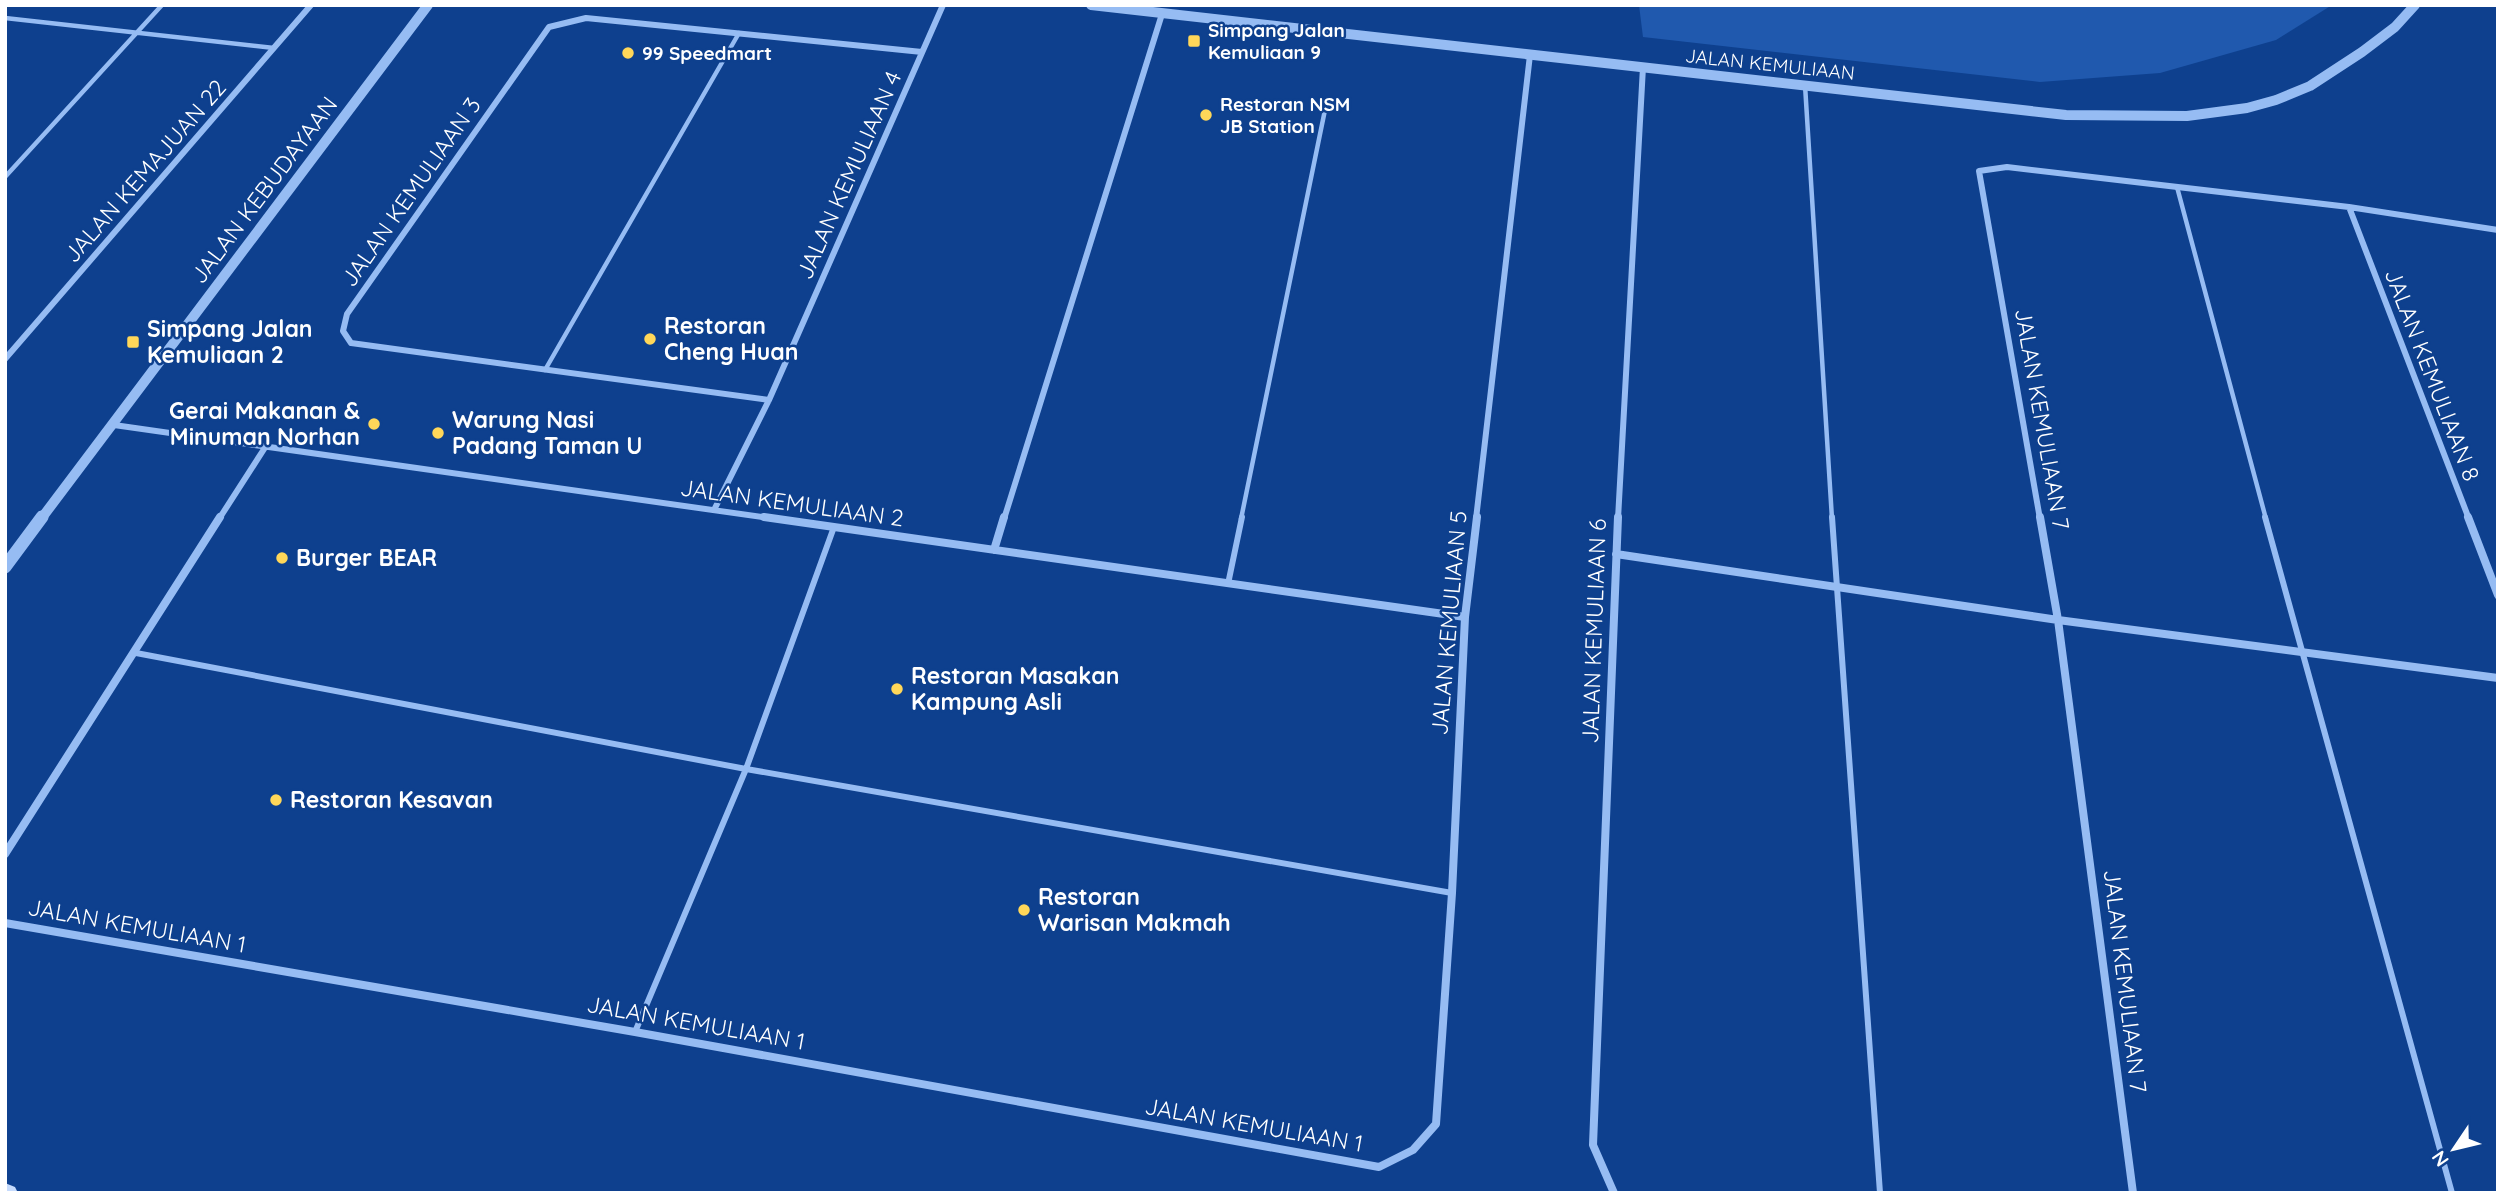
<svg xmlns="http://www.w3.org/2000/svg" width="2503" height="1198" font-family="Quicksand,sans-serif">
<rect width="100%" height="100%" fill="#0e408e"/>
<path fill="#2059ae" d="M1639 5H2332L2276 40 2160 73 2040 82 1643 37Z"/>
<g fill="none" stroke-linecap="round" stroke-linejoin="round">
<path stroke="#96bcf3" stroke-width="4.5" d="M5 18 274 48
M1805 85 1832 519
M5 177 162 5
M2177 187 2266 519
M545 370 739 33
M1241 519 1326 105"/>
<path stroke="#96bcf3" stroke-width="6" d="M1832 517 1880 1193
M2265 517 2452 1193
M1228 584 1242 517
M136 653 746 769 1452 893
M635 1032 746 769 834 527"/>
<path stroke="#96bcf3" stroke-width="6" d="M2349 207 2469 519
M5 359 311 5
M769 400 351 343 343 331 347 314 549 27 586 18 922 52
M114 425 776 519
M714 510 769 400 943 5
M219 519 266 446
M1004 519 1162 14
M1476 519 1530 55
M1618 519 1643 67
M2040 519 1979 171 2007 167 2349 207 2498 230"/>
<path stroke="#96bcf3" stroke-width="8" d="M764 517 1465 617
M2040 517 2058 620 2133 1193
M2468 517 2498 595
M994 550 1004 517
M1616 554 2058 620 2498 678
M5 854 220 517
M5 923 635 1032 1379 1167 1413 1150 1436 1124 1452 893 1465 617 1477 517
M1614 1193 1593 1145 1618 517"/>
<path stroke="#96bcf3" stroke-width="10" d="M1091 5 2066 115 2187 116 2247 108 2276 100 2310 86 2362 52 2395 27 2415 5
M41 519 428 5"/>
<path stroke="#96bcf3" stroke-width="13" d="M5 567 42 517"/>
<path fill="#c6dbfd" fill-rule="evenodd" d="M5 1183 15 1187 18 1193H5Z"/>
</g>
<g fill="#ffd759" stroke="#0e408e" stroke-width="2.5">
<rect x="1187" y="34" width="14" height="14" rx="3.5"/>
<circle cx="628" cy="53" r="7"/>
<circle cx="1206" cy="115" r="7"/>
<circle cx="650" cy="339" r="7"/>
<rect x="126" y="335" width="14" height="14" rx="3.5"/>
<circle cx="374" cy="424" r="7"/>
<circle cx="438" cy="433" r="7"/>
<circle cx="282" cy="558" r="7"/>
<circle cx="897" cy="689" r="7"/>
<circle cx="276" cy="800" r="7"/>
<circle cx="1024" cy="910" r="7"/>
</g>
<g text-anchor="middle" stroke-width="5" stroke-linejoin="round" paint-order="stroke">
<g font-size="19" font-weight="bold" fill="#fff" stroke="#0e408e" text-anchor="start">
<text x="1208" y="37">Simpang Jalan<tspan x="1208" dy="22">Kemuliaan 9</tspan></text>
<text x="642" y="60">99 Speedmart</text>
<text x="1220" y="111">Restoran NSM<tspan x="1220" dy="22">JB Station</tspan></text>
</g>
<g font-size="19" fill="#fff" stroke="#0e408e">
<text transform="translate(1770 64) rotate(6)" y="7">JALAN KEMULIAAN</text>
</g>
<g font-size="23" fill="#fff" stroke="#0e408e">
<text transform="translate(145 171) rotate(-49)" y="8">JALAN KEMAJUAN 22</text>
<text transform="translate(849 175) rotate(-66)" y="8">JALAN KEMULIAAN 4</text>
<text transform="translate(264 190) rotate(-53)" y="8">JALAN KEBUDAYAAN</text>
<text transform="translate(411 192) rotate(-55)" y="8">JALAN KEMULIAAN 3</text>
<text transform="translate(2432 375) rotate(69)" y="8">JALAN KEMULIAAN 8</text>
<text transform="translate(2042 419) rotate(80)" y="8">JALAN KEMULIAAN 7</text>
<text transform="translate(792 503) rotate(8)" y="8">JALAN KEMULIAAN 2</text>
<text transform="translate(1449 623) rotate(-85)" y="8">JALAN KEMULIAAN 5</text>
<text transform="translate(1594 631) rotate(-88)" y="8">JALAN KEMULIAAN 6</text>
<text transform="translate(137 926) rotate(10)" y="8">JALAN KEMULIAAN 1</text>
<text transform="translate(2125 981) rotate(83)" y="8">JALAN KEMULIAAN 7</text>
<text transform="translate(696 1023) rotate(10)" y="8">JALAN KEMULIAAN 1</text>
<text transform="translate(1254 1125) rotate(10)" y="8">JALAN KEMULIAAN 1</text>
</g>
<g font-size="23" font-weight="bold" fill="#fff" stroke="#0e408e" text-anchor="start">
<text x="664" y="334">Restoran<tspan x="664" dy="26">Cheng Huan</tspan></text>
<text x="147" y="337">Simpang Jalan<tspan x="147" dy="26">Kemuliaan 2</tspan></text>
<text x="360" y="419" text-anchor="end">Gerai Makanan &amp;<tspan x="360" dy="26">Minuman Norhan</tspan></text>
<text x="452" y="428">Warung Nasi<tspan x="452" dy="26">Padang Taman U</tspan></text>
<text x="296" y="566">Burger BEAR</text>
<text x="911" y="684">Restoran Masakan<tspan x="911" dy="26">Kampung Asli</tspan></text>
<text x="290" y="808">Restoran Kesavan</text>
<text x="1038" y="905">Restoran<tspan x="1038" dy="26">Warisan Makmah</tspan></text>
</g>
</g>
<rect width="2503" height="1198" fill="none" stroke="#ffffff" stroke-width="14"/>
<g transform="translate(2454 1149) rotate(235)" stroke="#0e408e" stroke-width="5" paint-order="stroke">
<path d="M0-5L12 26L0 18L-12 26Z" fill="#ffffff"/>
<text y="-10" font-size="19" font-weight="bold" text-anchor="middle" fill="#ffffff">N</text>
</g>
</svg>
